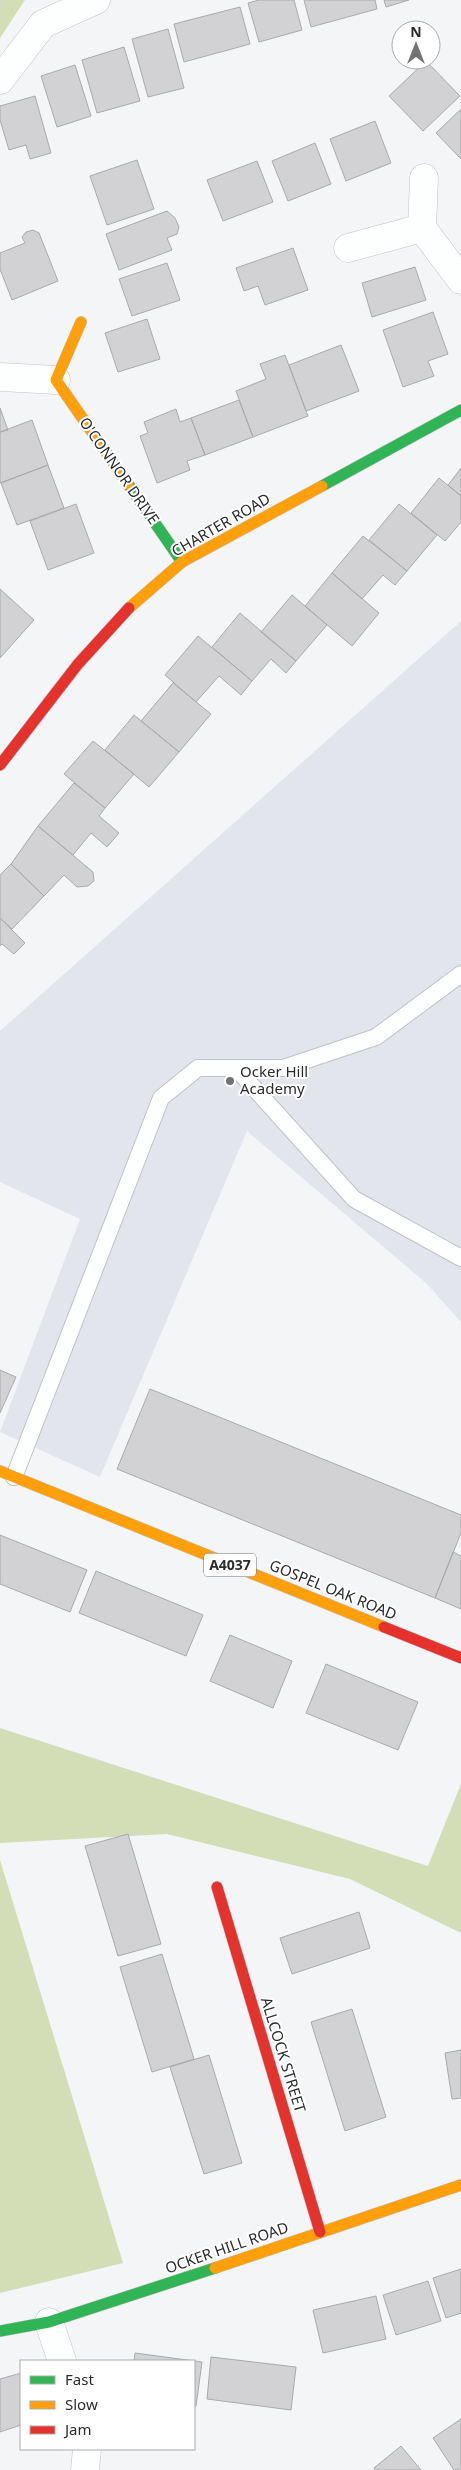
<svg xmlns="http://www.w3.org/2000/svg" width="461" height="2470" font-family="'Noto Sans',sans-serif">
<rect width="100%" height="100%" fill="#f4f5f7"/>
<path fill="#e2e6ec" d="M461 621V1322L426 1283 247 1131 100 1477 0 1432 80 1219 0 1182V1031Z"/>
<path fill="#d3deb7" d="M0 0H25L0 38Z
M0 1728 428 1866 461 1784V1933L350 1879 167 1834 0 1843Z
M0 1860 123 2263 0 2293Z"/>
<path fill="#d2d2d4" stroke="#a9aaab" d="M259 0H294L302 30 259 42 248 3Z
M304 0H375L377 9 311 27Z
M384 0H409L386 7Z
M240 7 250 44 184 62 174 24Z
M168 29 184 88 148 97 132 39Z
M124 47 140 101 97 113 82 60Z
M426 61 460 96 423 131 389 96Z
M75 65 91 116 57 127 41 76Z
M35 96 51 153 30 159 26 145 9 150 0 120V106Z
M461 109V159L436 133Z
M375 121 391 163 346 181 330 139Z
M315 143 331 184 288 201 272 161Z
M137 160 154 209 107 225 90 176Z
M257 161 273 202 223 221 207 180Z
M167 211 175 218 179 227 177 234 167 238 172 250 119 270 106 234Z
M33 230 39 233 58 281 12 300 0 269V253L25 243 22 237 26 232Z
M293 248 308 290 265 305 258 286 244 291 236 268Z
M167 263 180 300 132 316 119 279Z
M415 267 426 300 372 317 362 283Z
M433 312 448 354 428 361 434 376 403 387 383 330Z
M147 319 160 359 118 372 105 333Z
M341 345 359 391 306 411 289 365Z
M285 355 308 416 253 437 236 391 266 379 260 364Z
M239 400 253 437 205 455 191 418Z
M0 408 8 430 0 432Z
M176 409 180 422 191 418 205 455 187 461 190 470 157 483 140 436 148 433 144 422Z
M32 420 48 465 0 483V432Z
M48 465 64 508 17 525 1 483Z
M461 468V496L448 485Z
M439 478 461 496V522L445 541 411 513Z
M76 504 94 553 48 570 30 521Z
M399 504 437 535 407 571 369 540Z
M363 536 407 571 395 585 383 575 362 599 332 573Z
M332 573 379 613 352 646 305 606Z
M0 589 34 620 0 658Z
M292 595 327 625 296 661 261 632Z
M240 613 296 661 286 673 271 659 252 681 212 647Z
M198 636 252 681 241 695 219 676 196 702 165 675Z
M173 683 211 714 179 752 141 721Z
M134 715 179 752 149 787 105 750Z
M93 741 134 774 105 808 64 774Z
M74 783 105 808 99 816 119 833 107 847 91 833 73 855 38 826Z
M38 826 93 872 94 881 88 886 77 887 64 875 44 896 11 864Z
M11 864 44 896 12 929 0 918V875Z
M0 918 25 943 14 954 2 944 0 946Z
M0 1370 16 1377 0 1413Z
M150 1389 461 1515V1533L435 1598 117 1469Z
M0 1535 87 1570 70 1612 0 1584Z
M453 1552 461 1556V1609L435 1598Z
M96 1571 203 1615 186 1656 79 1613Z
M230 1635 292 1661 273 1708 210 1681Z
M326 1664 418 1702 398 1750 306 1713Z
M128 1834 161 1944 118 1956 85 1846Z
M359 1912 370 1948 292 1974 280 1938Z
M162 1954 194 2059 152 2072 120 1967Z
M352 2009 386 2117 345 2131 311 2022Z
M461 2050V2098L452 2099 445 2053Z
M209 2055 242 2163 204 2174 170 2067Z
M461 2269V2313L446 2318 433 2278Z
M428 2281 441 2321 396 2335 383 2295Z
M376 2296 386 2339 323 2353 313 2310Z
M135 2353 202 2362 196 2406H194V2361H134Z
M211 2357 296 2367 291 2410 207 2399Z
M21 2373V2425L0 2432V2379Z
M461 2419V2469L454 2470 433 2438Z
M401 2446 421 2470H375L374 2468Z"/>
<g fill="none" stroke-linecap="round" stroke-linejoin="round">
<defs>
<path id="lane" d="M236 1068 354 1199 461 1258
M14 1477 161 1098 198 1068H283L376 1037 461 974"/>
<path id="street" d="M0 80 43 24 96 0
M422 228 424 178
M348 248 422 228 461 280
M0 377 56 380
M49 2322 62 2361
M85 2470 87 2449"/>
<path id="fast" d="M128 484 182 562
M322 486 461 410
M0 2331 49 2322 215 2268"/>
<path id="slow" d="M81 322 56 380 128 484
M129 608 182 562 322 486
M0 1471 384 1627
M215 2268 461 2185"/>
<path id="jam" d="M0 765 78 664 129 608
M384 1627 461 1658
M217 1887 320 2232"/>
</defs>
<use href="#lane" stroke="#c0c1c2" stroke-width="18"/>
<use href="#street" stroke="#c0c1c2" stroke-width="29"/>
<use href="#fast" stroke="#c0c1c2" stroke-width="12"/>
<use href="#slow" stroke="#c0c1c2" stroke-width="12"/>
<use href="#jam" stroke="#c0c1c2" stroke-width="12"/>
<path stroke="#d6d6d7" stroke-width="3" stroke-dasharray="4 2.5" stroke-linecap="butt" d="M0 7 4 0"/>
<use href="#lane" stroke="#fdfefe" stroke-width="16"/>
<use href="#street" stroke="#fdfefe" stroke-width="28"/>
<use href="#fast" stroke="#30b455" stroke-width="11"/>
<use href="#slow" stroke="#ff9f0a" stroke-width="11"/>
<use href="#jam" stroke="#e5322d" stroke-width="11"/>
</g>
<circle fill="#717274" stroke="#fff" stroke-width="2" cx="230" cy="1081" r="5"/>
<g text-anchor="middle" stroke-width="4" stroke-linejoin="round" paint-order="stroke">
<rect fill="#fff" stroke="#6b6b6c" stroke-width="1" x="204" y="1553.5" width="52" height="23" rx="4"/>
<g font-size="14" font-weight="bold" fill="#2b2c2d">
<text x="230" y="1570">A4037</text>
</g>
<g font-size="15" fill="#2b2c2d" stroke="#fff">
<text transform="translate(119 471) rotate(55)" y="5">O'CONNOR DRIVE</text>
<text transform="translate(221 525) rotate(-30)" y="5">CHARTER ROAD</text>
<text transform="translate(333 1590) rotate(22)" y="5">GOSPEL OAK ROAD</text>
<text transform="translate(283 2055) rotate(73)" y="5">ALLCOCK STREET</text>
<text transform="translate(227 2248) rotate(-19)" y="5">OCKER HILL ROAD</text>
</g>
<g font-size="15" fill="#2b2c2d" stroke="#fff" text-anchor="start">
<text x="240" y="1077">Ocker Hill<tspan x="240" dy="17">Academy</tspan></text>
</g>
</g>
<rect x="20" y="2360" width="175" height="90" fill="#ffffff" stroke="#aaabab"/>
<rect x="30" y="2376" width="25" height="8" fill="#30b455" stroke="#aaabab"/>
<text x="65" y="2385" font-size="15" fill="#2b2c2d">Fast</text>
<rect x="30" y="2401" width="25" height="8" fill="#ff9f0a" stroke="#aaabab"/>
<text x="65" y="2410" font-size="15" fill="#2b2c2d">Slow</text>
<rect x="30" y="2426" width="25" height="8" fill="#e5322d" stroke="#aaabab"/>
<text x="65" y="2435" font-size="15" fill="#2b2c2d">Jam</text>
<g transform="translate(416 45)"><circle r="24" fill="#ffffff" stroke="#aaabab"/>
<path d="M0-4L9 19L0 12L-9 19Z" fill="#717274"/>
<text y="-8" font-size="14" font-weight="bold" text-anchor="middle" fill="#2b2c2d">N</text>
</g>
</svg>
